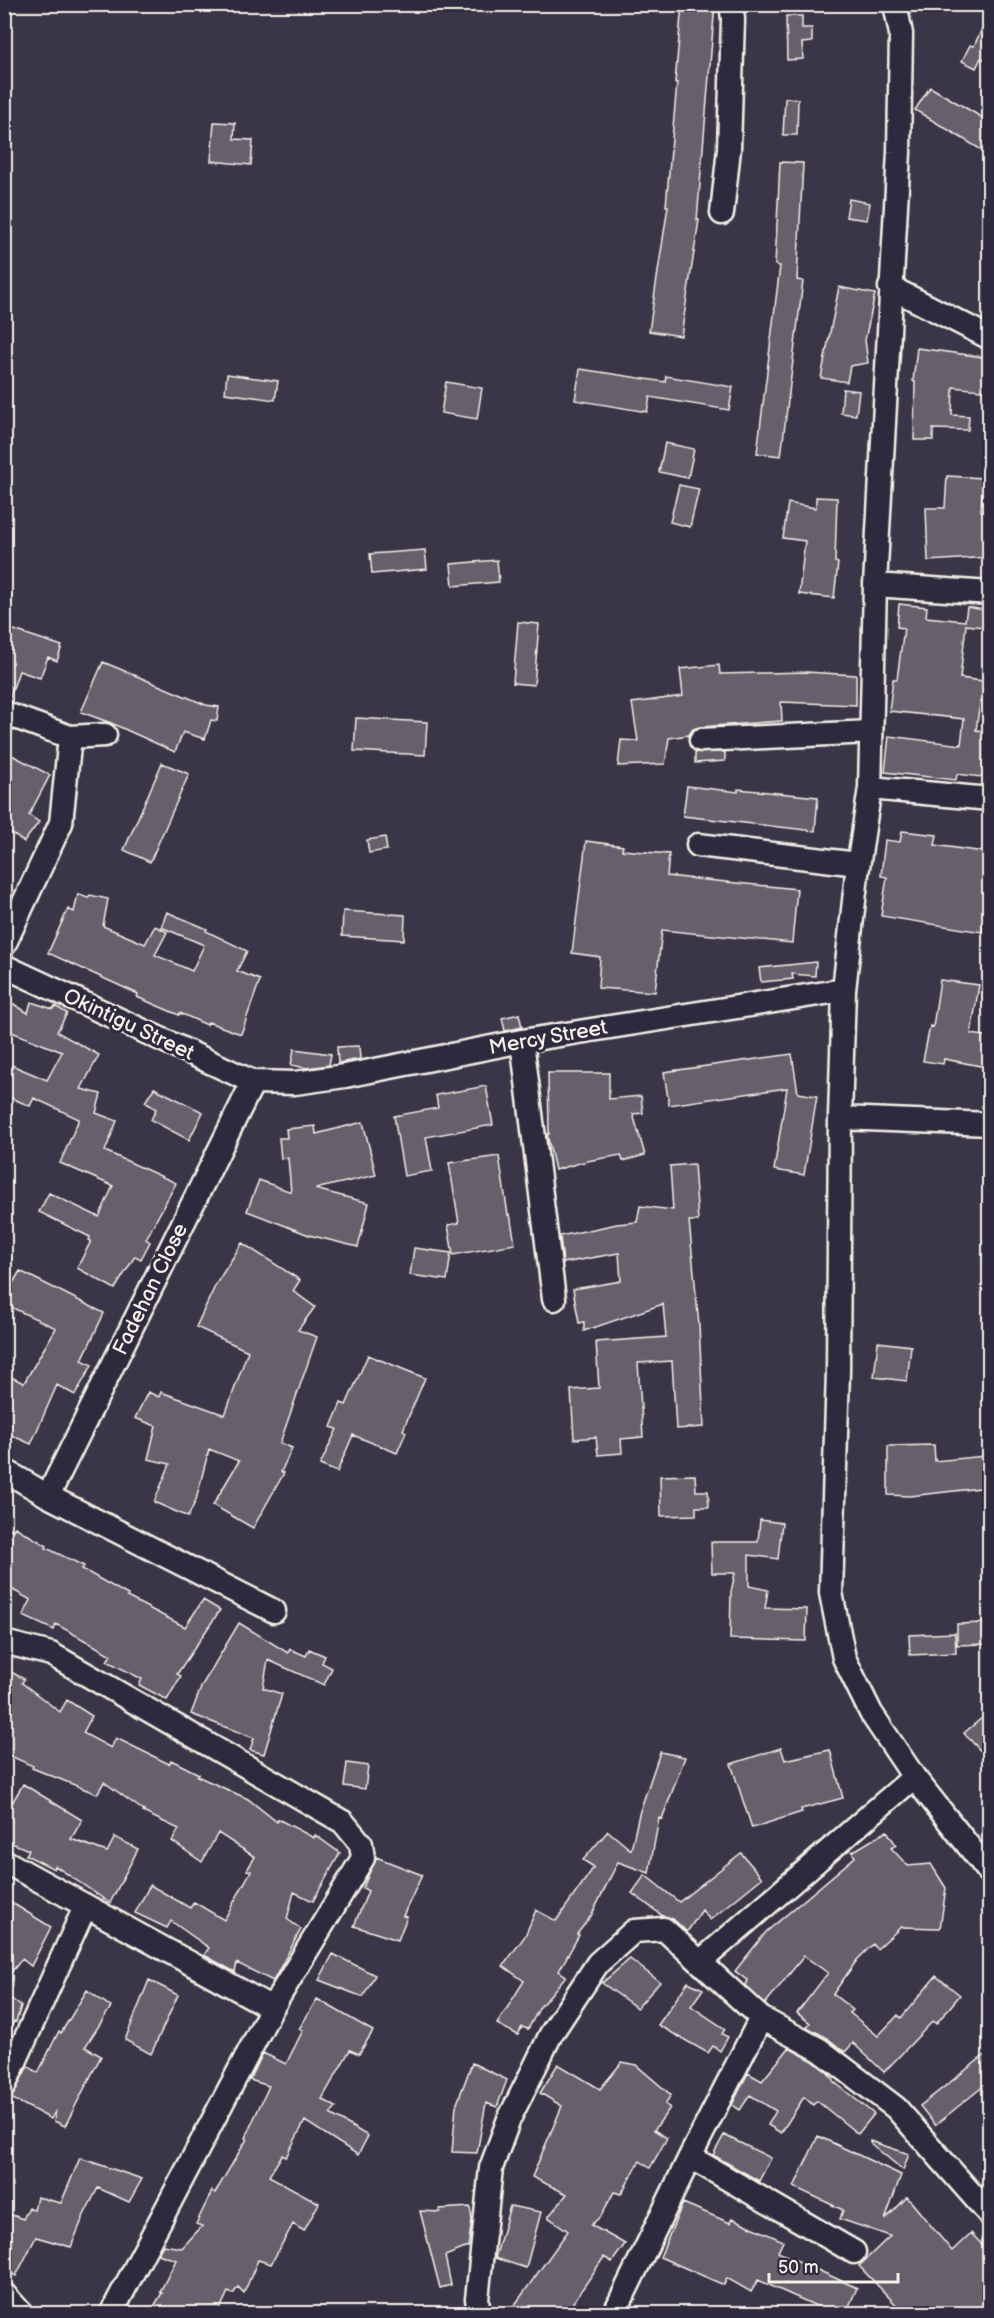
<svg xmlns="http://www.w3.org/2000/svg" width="994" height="2318" font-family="'Balsamiq Sans',sans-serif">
<rect width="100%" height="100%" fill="#3b3647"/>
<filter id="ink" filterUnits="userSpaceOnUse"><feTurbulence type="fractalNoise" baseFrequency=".0167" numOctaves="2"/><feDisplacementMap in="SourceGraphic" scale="12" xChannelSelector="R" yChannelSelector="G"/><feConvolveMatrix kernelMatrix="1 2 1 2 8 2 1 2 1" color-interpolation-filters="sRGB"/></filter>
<g filter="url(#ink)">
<path fill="#65616c" stroke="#f4f1e8" stroke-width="1.5" d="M682 4H715L697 220H699L681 336 649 331 668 206H666L677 83H675Z
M990 11V62L981 58 976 68 962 61 970 45 974 46Z
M786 16H802V28H812V42L802 43 803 59 787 60Z
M930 87 990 122V155L915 110Z
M785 98 798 99 797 135H783Z
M214 122 235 123 234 139 253 140 251 165 211 161Z
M780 162 803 163 797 280 803 281 781 456 757 453 780 266 775 265Z
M849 199 870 203 867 220 846 217Z
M839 287 875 294 865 340 868 363 850 366 847 382 821 378Z
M917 348 990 358V391L953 387 952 415 969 416 968 430 933 429V440H914L915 382 913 381Z
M580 369 665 382 666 376 733 387 729 410 650 397 647 412 575 400Z
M227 374 278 381 275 400 225 393Z
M446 382 482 388 477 419 441 413Z
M843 389 859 391 856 415 841 413Z
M665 443 694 449 688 478 659 472Z
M947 476 983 478 981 511 990 512V557L928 561 926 508H945Z
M679 485 699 489 690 527 670 522Z
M816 497 837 498 835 562 838 563 834 598 799 594 805 541 783 538 788 503 816 508Z
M425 550 427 569 372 574 370 554Z
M497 560 499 582 453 586 451 564Z
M899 604 927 607 926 617 965 621 967 607 985 610 983 627 966 625 960 678 990 682 987 703 980 702 976 730 990 732V778L957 774 956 780 885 772 889 736 961 745 964 719 889 711 893 679H897L904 628 897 627Z
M518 622 539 624 534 685 513 683Z
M11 629 62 646 57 661 48 657 40 678 19 671 9 700H4V647Z
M103 662 206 705 219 707 217 721 211 720 205 739 183 732 175 752 111 723 81 712Z
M719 665 720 674 806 672 856 675V705L781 702 782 721 700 727 693 729 689 735 669 738 665 764 618 766 621 740 638 741 632 703 683 696 680 669Z
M356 718 427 722 425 755 354 751Z
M4 751 50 775 29 815 39 822 24 842 4 828V809L13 797 4 792Z
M695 752H725V761L695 763Z
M162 763 189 774 150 862 124 850Z
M687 786 738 792V789L818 797 815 831 683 816Z
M902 831 937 835 935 845 990 853V883L982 932 881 916 887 877 881 876 885 840 900 842Z
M385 837 387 850 369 853 367 840Z
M586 841 623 846 622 850 669 854 667 876 797 889 792 943 662 930 655 992 598 988 600 957 572 953Z
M78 894 88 898 90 895 108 899 103 926 145 944 155 926 167 932 155 955 192 971 204 945 161 927 167 912 207 929 206 931 247 951 237 971 260 980 241 1034 208 1022 207 1025 180 1013 179 1015 137 997 138 994 48 953 68 909 74 912Z
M343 911 405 915 404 940 342 936Z
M816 962 815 976 792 974 793 979 761 982 759 968Z
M940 980 979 985 971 1034 990 1037 986 1067 944 1059 943 1064 923 1061 930 1026 933 1027Z
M4 998 28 1013 31 1002 53 1009 55 1006 67 1013 57 1032 99 1055 81 1089 101 1094 96 1113 117 1121 105 1151 176 1183 146 1239 150 1242 141 1259 135 1256 115 1289 77 1268 91 1241 89 1240 90 1237 39 1212 49 1193 99 1217 113 1186 60 1163 79 1119 34 1098 30 1106 4 1095V1062L47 1080 62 1052 4 1029Z
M519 1014 522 1027 505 1031 502 1018Z
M359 1046 360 1059 338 1063 337 1047Z
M294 1049 331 1054 329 1065 307 1068 291 1065Z
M792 1054 798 1093 817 1096 804 1175 774 1170 787 1088 669 1105 664 1072Z
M548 1073H609V1099L641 1096 643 1113 633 1114 645 1155 623 1161 621 1155 587 1161 555 1170 547 1134H549Z
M486 1086 493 1125 426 1137 432 1171 404 1176 394 1116 438 1108 436 1095Z
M154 1088 203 1112 189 1140 151 1120 156 1109 145 1102Z
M363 1122 376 1175 315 1189 369 1203 358 1247 309 1235 247 1211 259 1180 291 1192 288 1158 281 1159 279 1138H287L286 1129 315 1126 316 1134Z
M499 1156 508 1215 510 1214 515 1244 453 1255 448 1225 459 1223 449 1163Z
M694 1164 698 1221H689L699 1325 704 1427 676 1429 672 1361 638 1363 643 1437 621 1439 622 1453 598 1455 596 1437 574 1439 571 1390 599 1388 596 1342 666 1337 663 1304 584 1331V1322L579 1323 573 1289 621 1281 619 1253 563 1263 560 1236 617 1224 637 1222 640 1206 673 1210 670 1166Z
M242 1243 300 1280 293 1291 315 1307 298 1330 317 1337 280 1443 292 1448 281 1472 284 1473 253 1528 213 1505 239 1461 209 1449 196 1500 188 1517 154 1502 170 1464 148 1459 156 1426 135 1418 148 1392 159 1397 161 1392 225 1415 248 1351 196 1327 216 1284Z
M414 1248 451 1253 447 1280 410 1275Z
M20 1271 104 1313 82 1360 92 1365 75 1395 57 1385 31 1444 4 1432V1374L24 1383 56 1328 4 1304V1298Z
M878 1342 911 1346 907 1381 874 1377Z
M368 1355 425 1378 403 1430 406 1432 397 1453 353 1435 337 1472 320 1465 337 1429 331 1427 341 1403 346 1405Z
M934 1445 935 1461 985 1456 989 1487 910 1496 888 1495V1446Z
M695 1475 696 1491H708L709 1507H696V1515L661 1516 660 1476Z
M760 1520 782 1523 778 1559 749 1555V1586L768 1590 765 1608 807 1609 806 1641 730 1639 731 1592 735 1573H712L711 1542H758Z
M4 1525 13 1530 15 1527 47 1546 46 1548 84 1566 82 1569 128 1595 127 1597 185 1627 203 1600 220 1610 177 1674 181 1676 167 1700 139 1685 142 1679 107 1661 111 1655 56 1624 54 1630 23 1616 31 1600 4 1585Z
M239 1623 288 1653 290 1649 306 1656 309 1649 325 1656 322 1663 332 1668 324 1685 268 1660 263 1688 282 1694 264 1754 250 1750 254 1738 191 1714 202 1685Z
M986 1623 987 1644 957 1645V1624Z
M955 1633 956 1653 910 1655 909 1635Z
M4 1668 24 1679 22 1683 60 1712 67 1700 92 1716 83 1733 111 1748 116 1738 169 1764 171 1760 199 1774 197 1776 248 1799 277 1822 278 1819 314 1838 315 1835 340 1853 313 1901 294 1892 287 1919 301 1929 273 1981 237 1963 235 1972 204 1955 209 1948 171 1921 167 1928 135 1913 150 1885 190 1908 194 1902 224 1920 251 1871 247 1870 255 1857 218 1833 202 1862 172 1841 179 1829 143 1812 144 1811 104 1782 97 1794 32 1768 33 1766 4 1753Z
M990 1711V1761L964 1733Z
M781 1748 785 1760 830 1750 843 1798 801 1809 802 1812 752 1828 731 1764Z
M660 1752 685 1757 662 1819 659 1818 649 1873 618 1862 591 1916 577 1934 579 1935 559 1971 566 1976 540 2007 528 2029 522 2027 518 2035 497 2024 524 1981 503 1966 525 1936 536 1910 556 1921 594 1867 583 1860 608 1831 631 1850 639 1814Z
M347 1763 368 1766 365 1789 344 1786Z
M23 1784 82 1820 71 1839 107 1852 115 1837 138 1849 110 1903 55 1866 54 1869 26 1855 29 1850 4 1840V1798L12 1803Z
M887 1831 896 1845 891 1848 908 1866 931 1864 946 1888 940 1928 901 1927 877 1949 873 1944 857 1960 833 1994 853 2010 850 2013 878 2036 898 2015 901 2018 936 1976 960 1995 936 2024 933 2021 884 2072 853 2043 845 2052 827 2038 807 2027 810 2023 797 2013 828 1973 804 1956 765 2004 745 1985 748 1981 735 1971 766 1932 855 1857 852 1852Z
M741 1853 762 1878 710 1920 702 1910 687 1932 673 1919 663 1916 632 1893 645 1875 679 1902Z
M376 1857 422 1875 403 1916 407 1917 398 1940 354 1926 368 1891 363 1888Z
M4 1898 51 1927 31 1966 22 1959 4 1981Z
M333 1954 375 1975 363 1997 319 1980Z
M630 1959 660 1982 637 2008 602 1983Z
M149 1980 178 1995 151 2054 125 2040Z
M688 1982 703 1989 691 2006 725 2029 722 2034 728 2037 720 2051 713 2046 708 2053 658 2025Z
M87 1990 111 2007 85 2047 101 2056 65 2126 54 2121 56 2110 51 2119 11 2098 28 2066 38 2073 59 2031 61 2033Z
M4 1994 21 2006 16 2022 14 2021 4 2043Z
M317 1999 373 2031 359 2054 350 2050 322 2099 336 2107 330 2114 368 2136 358 2155 305 2121 286 2157 282 2155 269 2176 319 2203 304 2231 293 2224 271 2264 258 2260 244 2293 238 2287 233 2294 228 2292 218 2313H163L153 2308 162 2293 160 2292 176 2260 158 2254 163 2245 182 2248 202 2226 196 2224 212 2191 215 2193 247 2139 245 2138 269 2086 250 2080 263 2053 286 2064 303 2030 299 2029Z
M789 2048 813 2061 828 2073 834 2080 833 2081 874 2114 858 2134 817 2101 813 2105 804 2097 781 2133 768 2125 776 2111 750 2095 740 2110 732 2105 748 2073 762 2081Z
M990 2051V2081L935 2125 920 2106Z
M622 2062 636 2065 671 2095 665 2104 670 2108 654 2130 667 2138 650 2168 640 2161 621 2194 614 2192 601 2216 591 2225 625 2244 612 2262 604 2257 566 2313H509L568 2231 548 2217 567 2194 532 2177 562 2106 540 2093 558 2064 600 2089Z
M472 2063 507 2080 497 2107 486 2103 477 2153 452 2152 456 2106Z
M724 2135 771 2158 759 2181 713 2155Z
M818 2136 901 2175 885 2220 907 2197 952 2251 971 2233 990 2253V2313H904L859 2266 890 2236 840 2219 843 2210 794 2187Z
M870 2141 909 2154 903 2170 870 2143Z
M80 2158 142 2179 129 2202 98 2188 84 2215 71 2247 36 2237 16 2276 4 2270V2212L23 2219 29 2207 34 2210 37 2197 61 2203Z
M683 2203 730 2223 732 2218 783 2241 778 2252 857 2288 846 2313H832L758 2280 751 2292 727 2278 724 2285 660 2257Z
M510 2206 541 2212 526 2268 495 2258Z
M470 2207 472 2220 468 2247 445 2256 451 2285 440 2288 420 2211 440 2212V2209Z"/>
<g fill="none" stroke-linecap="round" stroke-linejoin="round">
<defs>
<path id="minor" d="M895 4 901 34 899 152 875 585 870 788 857 874 844 990 840 1118 838 1372 831 1593 844 1658 871 1713 914 1777 990 1873
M722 213 729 149 733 19 731 4
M890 287 990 338
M875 585 990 593
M4 713 70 737 105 735
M701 740 871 732
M870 788 990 799
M698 845 858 864
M4 945 61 823 70 737
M4 966 253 1082 295 1083 345 1076 522 1041 844 990
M522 1041 554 1299
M840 1118 990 1124
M4 1470 48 1496 274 1611
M48 1496 253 1082
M4 1642 51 1654 343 1822 361 1844 363 1858 272 2008 111 2314
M4 1861 272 2008
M700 1962 914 1777
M4 2086 85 1907
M690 2157 854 2252
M4 2294 22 2314
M479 2314 477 2299 491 2168 509 2119 529 2079 551 2034 598 1963 634 1931 664 1929 761 2018 820 2050 896 2108 990 2215
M614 2314 690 2157 761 2018"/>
</defs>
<use href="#minor" stroke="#f4f1e8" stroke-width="27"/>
<use href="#minor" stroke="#2f2a3d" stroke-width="22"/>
</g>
</g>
<g text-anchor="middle" stroke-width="6" stroke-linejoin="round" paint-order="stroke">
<g font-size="21" fill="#f4f1e8" stroke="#2f2a3d">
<text transform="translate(129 1024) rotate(25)" y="7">Okintigu Street</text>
<text transform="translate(548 1037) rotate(-10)" y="7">Mercy Street</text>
<text transform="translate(150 1289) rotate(-64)" y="7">Fadehan Close</text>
</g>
</g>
<rect width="994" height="2318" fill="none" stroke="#2f2a3d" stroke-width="24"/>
<rect x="12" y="12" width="970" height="2294" fill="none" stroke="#f4f1e8" stroke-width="2" filter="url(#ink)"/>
<path d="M769 2273v9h129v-9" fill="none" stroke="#f4f1e8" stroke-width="3"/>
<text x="778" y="2273" font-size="18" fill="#f4f1e8" stroke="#2f2a3d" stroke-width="4.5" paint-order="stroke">50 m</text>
</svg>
